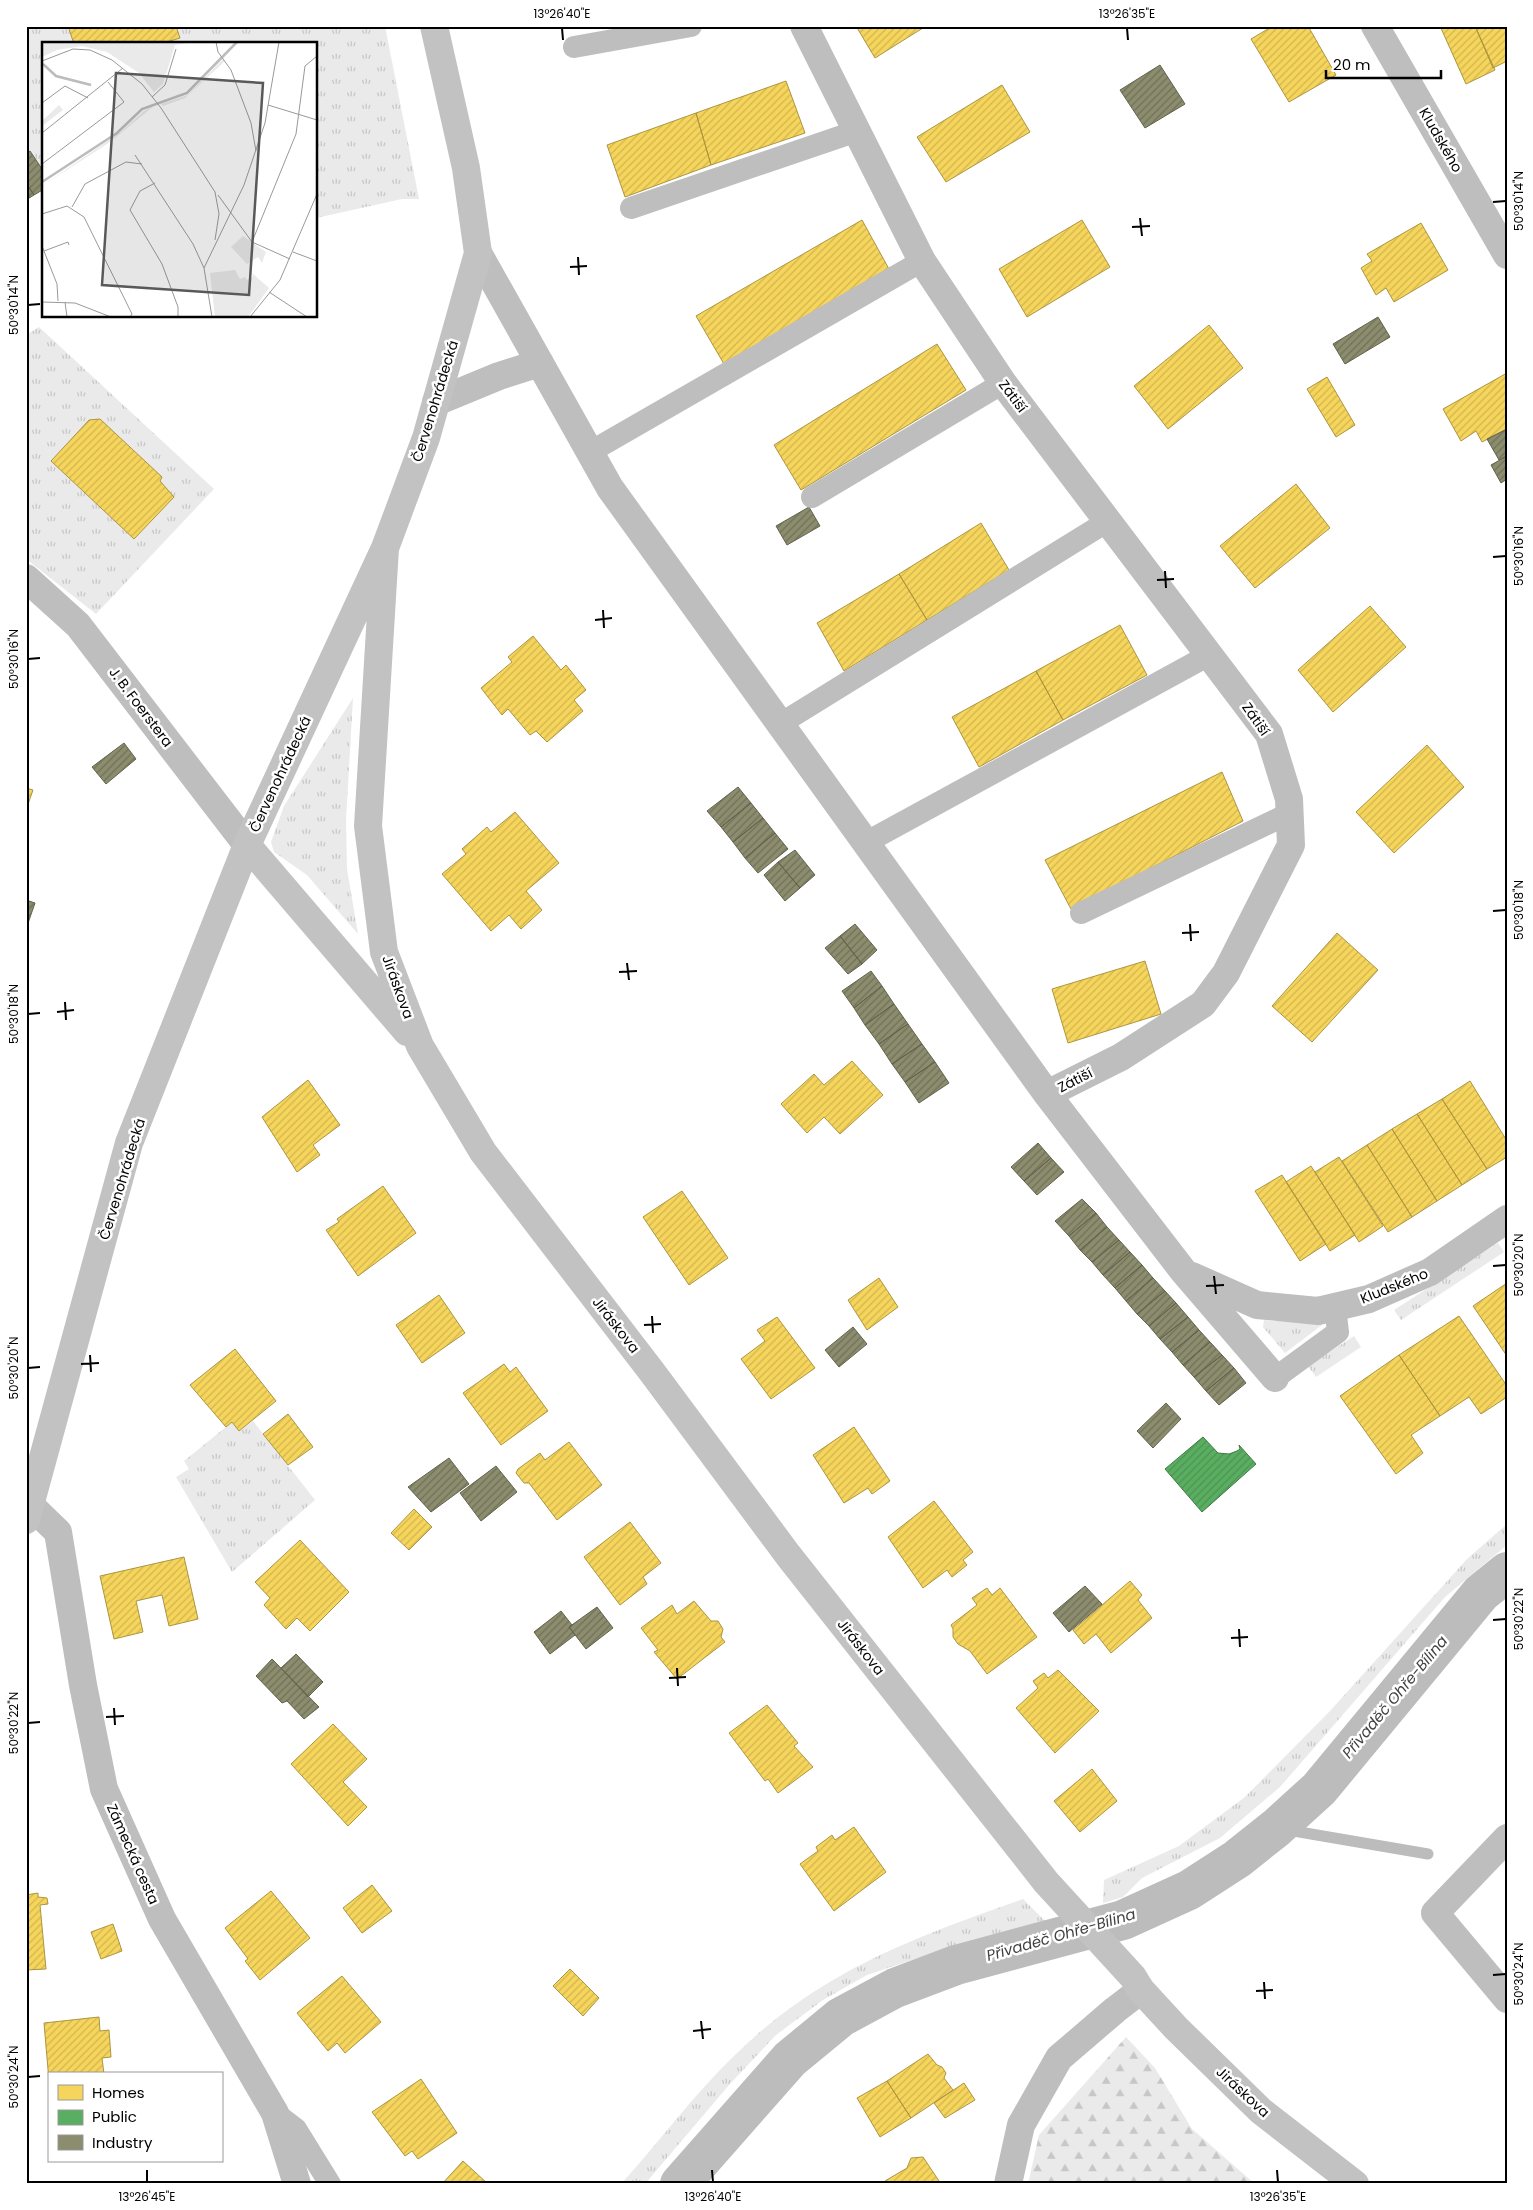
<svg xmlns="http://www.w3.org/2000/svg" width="1533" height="2210" font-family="Poppins,sans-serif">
<defs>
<pattern id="grass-tufts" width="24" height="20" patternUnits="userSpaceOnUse" patternTransform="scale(1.25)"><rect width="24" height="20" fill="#eaeaea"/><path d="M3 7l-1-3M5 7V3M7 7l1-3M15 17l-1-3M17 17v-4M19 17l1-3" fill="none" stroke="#c7c7c7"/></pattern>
<pattern id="forest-firs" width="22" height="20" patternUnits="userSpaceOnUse" patternTransform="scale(1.25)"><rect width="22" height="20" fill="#eaeaea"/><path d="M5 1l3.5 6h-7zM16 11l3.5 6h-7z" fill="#c7c7c7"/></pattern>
<pattern id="homes-hatch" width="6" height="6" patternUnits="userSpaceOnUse" patternTransform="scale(1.25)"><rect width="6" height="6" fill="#f6d55c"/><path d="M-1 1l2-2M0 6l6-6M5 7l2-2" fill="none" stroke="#d1b54e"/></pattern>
<pattern id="public-hatch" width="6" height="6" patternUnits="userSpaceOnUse" patternTransform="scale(1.25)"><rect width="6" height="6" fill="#5aae61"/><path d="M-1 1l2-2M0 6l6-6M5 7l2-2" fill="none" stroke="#4c9452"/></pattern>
<pattern id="industry-hatch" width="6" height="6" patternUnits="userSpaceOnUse" patternTransform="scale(1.25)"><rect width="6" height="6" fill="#8c8c6e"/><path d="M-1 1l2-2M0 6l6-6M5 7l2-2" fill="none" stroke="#707058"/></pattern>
</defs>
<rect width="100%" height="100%" fill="#fff"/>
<path fill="url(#grass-tufts)" d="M26 26H385L419 199H402L316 218V44H44V172L30 151 26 154Z
M39 327 214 489 96 614 26 559V335Z
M353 698 346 820 347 869 358 934 307 875 274 852 271 842 284 806Z
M1498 1243 1504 1252 1401 1320 1394 1310Z
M1264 1320C1279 1323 1312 1319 1322 1325L1285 1353 1263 1327Z
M1354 1336 1361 1347 1316 1377 1308 1366Z
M253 1421 315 1500 232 1572 176 1477 189 1469 184 1461 232 1422 239 1431Z
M1507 1524V1545L1445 1597 1280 1787 1220 1838 1142 1878 1123 1897 1103 1903 1104 1880 1179 1846 1245 1797 1330 1711 1467 1559Z
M1023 1899 1048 1924 1000 1933 906 1962 867 1975 823 2000 776 2035 729 2085 645 2184H621C660 2141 694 2094 736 2054 821 1971 913 1938 1023 1899Z"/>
<path fill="url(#forest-firs)" d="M1126 2037 1155 2068 1192 2129 1255 2184H1028L1039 2135Z"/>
<path fill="url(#homes-hatch)" stroke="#ac9540" d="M68 26H176L180 38 160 44H74Z
M856 26H926L875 58Z
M1273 26H1308L1336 75 1289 102 1251 39Z
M1440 26H1475L1495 70 1466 84Z
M1475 26H1507V61L1493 68Z
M786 81 805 133 711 165 696 113Z
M1002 85 1030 132 946 182 917 137Z
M696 113 711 165 625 197 607 145Z
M862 220 889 269 724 364 696 316Z
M1082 220 1110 267 1027 317 999 269Z
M1421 223 1448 270 1394 302 1386 288 1376 295 1361 268 1372 261 1367 254Z
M1209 325 1243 368 1168 429 1134 386Z
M937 344 966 390 801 490 774 445Z
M1507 373V429L1482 442 1476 431 1461 441 1443 409Z
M1327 377 1355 425 1336 437 1307 389Z
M100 419 162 477 160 481 174 497 134 539 51 461 89 420Z
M1296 484 1330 528 1255 588 1220 546Z
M981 523 1009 570 927 620 899 574Z
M899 574 927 620 844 671 817 623Z
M1370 606 1406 647 1333 712 1298 670Z
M1120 625 1147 675 1063 720 1036 671Z
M533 636 561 670 566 665 586 690 574 700 583 711 547 742 536 731 530 735 508 709 502 715 481 688 512 662 508 657Z
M1036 671 1063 720 979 767 952 717Z
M1427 745 1464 787 1394 853 1356 812Z
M1222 772 1243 821 1071 909 1045 860Z
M26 788 33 790 26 810Z
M515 812 559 863 526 891 542 910 521 929 509 915 491 931 442 874 466 854 462 849 487 827 491 832Z
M1337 933 1378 970 1312 1042 1272 1006Z
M1145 961 1161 1014 1068 1043 1052 989Z
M852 1061 883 1095 840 1134 824 1117 807 1133 781 1104 814 1074 824 1085Z
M308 1080 340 1125 313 1145 320 1155 297 1172 262 1117Z
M1470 1081 1507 1141V1157L1487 1169 1442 1099Z
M1442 1099 1487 1169 1462 1185 1417 1114Z
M1417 1114 1462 1185 1437 1201 1392 1129Z
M1392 1129 1437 1201 1412 1217 1367 1145Z
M1367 1145 1412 1217 1388 1232 1342 1161Z
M1339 1157 1383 1226 1359 1242 1315 1172Z
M1311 1166 1355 1235 1330 1251 1286 1182Z
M1282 1175 1326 1244 1300 1261 1255 1191Z
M383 1186 416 1233 358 1276 326 1230 339 1222 337 1219Z
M682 1191 728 1258 689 1285 643 1217Z
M879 1278 898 1307 867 1330 848 1300Z
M1507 1283V1356L1473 1306Z
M439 1295 465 1333 422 1363 396 1325Z
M1459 1316 1507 1386V1397L1481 1414 1469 1397 1440 1416 1399 1355Z
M777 1317 815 1368 771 1399 741 1359 765 1341 757 1330Z
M235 1349 276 1401 239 1431 232 1422 226 1427 190 1385Z
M1399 1355 1440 1416 1411 1435 1423 1453 1396 1474 1340 1396Z
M504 1364 510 1372 516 1367 548 1411 501 1445 463 1393Z
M288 1414 313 1447 288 1465 263 1434Z
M854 1427 890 1481 872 1494 868 1488 844 1503 813 1455Z
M569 1442 602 1485 557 1520 529 1483H524L516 1473 518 1469 540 1453 545 1460Z
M934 1501 973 1552 963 1560 967 1565 952 1577 947 1570 923 1588 888 1537Z
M414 1509 432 1527 409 1550 391 1533Z
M630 1522 661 1563 643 1577 647 1584 620 1605 584 1557Z
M300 1540 349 1592 310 1631 297 1618 286 1629 264 1605 270 1598 255 1582Z
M184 1557 198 1619 169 1626 162 1595 136 1601 143 1632 114 1639 100 1576Z
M1130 1581 1142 1595 1138 1600 1152 1618 1111 1653 1096 1634 1084 1644 1073 1630Z
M987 1588 992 1595 1000 1588 1037 1637 987 1674 970 1651 958 1644 953 1637V1629L951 1625 977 1605 972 1598Z
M694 1601 711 1621H718L723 1629 721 1637 725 1642 677 1679 654 1652 658 1650 641 1628 672 1605 677 1614Z
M1058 1670 1099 1711 1055 1753 1016 1708 1038 1688 1033 1681 1044 1673 1048 1678Z
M767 1705 798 1743 794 1746 813 1767 778 1793 768 1779 765 1781 729 1733Z
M333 1724 367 1759 343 1782 367 1807 348 1826 291 1764Z
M1092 1769 1117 1801 1080 1832 1054 1801Z
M854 1827 886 1872 834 1911 800 1864 818 1851 816 1847 832 1835 835 1840Z
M372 1885 392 1911 362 1933 343 1908Z
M271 1891 310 1938 260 1980 245 1961 248 1959 225 1928Z
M38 1893V1897L47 1898 48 1904 40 1905 46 1969 26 1970V1895Z
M113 1924 122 1951 101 1959 91 1932Z
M570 1969 599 1998 583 2016 553 1986Z
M342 1976 381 2022 345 2053 337 2043 328 2051 297 2013Z
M99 2017 100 2031 109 2030 111 2057 102 2058 104 2074H49V2081L44 2023Z
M928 2054 937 2065 942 2067 946 2073 944 2078 953 2090 911 2118 887 2081Z
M421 2079 457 2133 418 2159 412 2151 405 2156 372 2112Z
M887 2081 911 2118 880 2137 857 2098Z
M964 2083 975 2100 945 2118 934 2103Z
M923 2157 941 2184H887L885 2181 907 2168 911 2158Z
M463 2161 488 2184H442Z"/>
<path fill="url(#public-hatch)" stroke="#3f7a44" d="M1203 1437 1218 1453 1229 1454 1237 1451 1240 1449 1239 1445 1256 1464 1202 1512 1165 1469Z"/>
<path fill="url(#industry-hatch)" stroke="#62624d" d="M1160 65 1185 104 1145 128 1120 90Z
M30 151 44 172V189L34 195 26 183V154Z
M26 183 34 195 26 200Z
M1378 317 1390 337 1345 364 1333 344Z
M1507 429V456L1499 460 1487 439Z
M1507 456V479L1501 483 1491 465Z
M809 507 820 526 787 545 776 526Z
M124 743 136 759 106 784 92 767Z
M738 787 751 803 721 827 707 811Z
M751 803 763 818 733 842 721 827Z
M763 818 775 833 745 858 733 842Z
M775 833 788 849 758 873 745 858Z
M795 850 815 875 800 888 778 862Z
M778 862 800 888 785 901 764 875Z
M26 900 35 903 27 926 26 925Z
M855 924 877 950 862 964 840 936Z
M840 936 862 964 848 974 825 948Z
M871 971 882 986 854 1008 842 991Z
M882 986 894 1004 865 1025 854 1008Z
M894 1004 908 1024 879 1044 865 1025Z
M908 1024 922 1044 892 1064 879 1044Z
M922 1044 935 1062 905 1082 892 1064Z
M935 1062 949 1083 919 1103 905 1082Z
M1038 1143 1051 1158 1024 1181 1011 1167Z
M1051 1158 1064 1172 1037 1195 1024 1181Z
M1082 1199 1096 1213 1069 1236 1055 1221Z
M1096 1213 1107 1227 1080 1250 1069 1236Z
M1107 1227 1119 1240 1092 1262 1080 1250Z
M1119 1240 1130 1252 1103 1275 1092 1262Z
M1130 1252 1142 1265 1115 1288 1103 1275Z
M1142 1265 1153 1278 1126 1301 1115 1288Z
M1153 1278 1165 1291 1137 1314 1126 1301Z
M1165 1291 1176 1303 1149 1326 1137 1314Z
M1176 1303 1188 1317 1160 1339 1149 1326Z
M1188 1317 1199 1330 1172 1352 1160 1339Z
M853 1327 867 1344 839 1367 825 1350Z
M1199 1330 1210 1342 1183 1365 1172 1352Z
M1210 1342 1222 1355 1194 1377 1183 1365Z
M1222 1355 1234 1368 1206 1391 1194 1377Z
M1234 1368 1246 1383 1219 1405 1206 1391Z
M1166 1403 1181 1419 1153 1448 1137 1431Z
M449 1458 469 1484 431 1512 408 1487Z
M496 1466 517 1492 481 1521 460 1493Z
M1085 1586 1102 1604 1069 1632 1053 1613Z
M597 1607 613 1628 586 1649 569 1627Z
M561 1611 572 1625 569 1627 575 1635 550 1654 534 1632Z
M296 1654 323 1682 308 1697 281 1668Z
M272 1659 319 1707 304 1719 287 1701 282 1703 256 1676Z"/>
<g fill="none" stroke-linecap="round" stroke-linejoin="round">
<path stroke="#bcbcbc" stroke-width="11" d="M1276 1828 1428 1854"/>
<path stroke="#bcbcbc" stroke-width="40" d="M680 2184 790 2059 841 2017 895 1988 956 1965 1123 1920 1189 1890 1237 1859 1276 1828 1319 1789 1481 1593 1507 1572"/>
<path stroke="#bebebe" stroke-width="22" d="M574 47 691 26
M631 208 857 131
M590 452 922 261
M812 497 1003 383
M780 724 1108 521
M865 843 1209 655
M1081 913 1290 813
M1275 1378 1338 1332 1335 1307
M275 2113 296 2129 330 2184"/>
<path stroke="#bebebe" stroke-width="28" d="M804 26 922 261 1003 383 1269 734 1289 799 1291 845 1226 973 1203 1004 1121 1057 1047 1094
M1375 26 1507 255
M478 253 610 488 1047 1094 1184 1272 1275 1378
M436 402 499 376 540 363
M26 578 78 625 247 845
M1192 1276 1257 1305 1318 1311 1369 1299 1430 1272 1507 1219
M30 1505 58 1532 83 1685 104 1789 162 1919 275 2113 297 2184
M1507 1838 1435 1913 1507 1999
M1008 2184 1021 2125 1059 2058 1115 2010 1141 1990"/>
<path stroke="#c2c2c2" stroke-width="28" d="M385 548 368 826 384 952 420 1046 483 1152 652 1372 788 1555 1046 1882 1133 1977 1141 1990 1176 2028 1261 2111 1355 2184
M247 845 407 1032
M26 1520 129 1143 247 845 385 548 426 438 478 253 466 168 434 26"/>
</g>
<path fill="none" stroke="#000" stroke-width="2" d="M562 28 563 40M1127 28 1128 40M1493 202 1506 201M1140 218 1142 236M1132 227 1150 226M578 257 579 275M570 267 587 266M28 305 40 304M1493 557 1506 556M1165 571 1166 588M1157 580 1174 579M603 610 604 628M595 620 612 618M28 659 40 658M1493 911 1506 910M1190 924 1191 941M1182 933 1199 932M627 963 629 980M619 972 637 971M65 1002 66 1020M57 1012 74 1010M28 1014 40 1013M1493 1266 1506 1265M1214 1276 1216 1294M1206 1286 1224 1285M652 1316 653 1333M644 1325 661 1324M90 1355 91 1372M81 1364 99 1363M28 1368 40 1367M1493 1620 1506 1619M1239 1629 1240 1647M1231 1638 1248 1637M677 1668 678 1686M669 1678 686 1677M114 1708 115 1725M106 1717 124 1716M28 1723 40 1722M1493 1975 1506 1974M1264 1982 1265 1999M1256 1991 1273 1990M701 2021 703 2039M693 2031 711 2029M28 2077 40 2076M147 2170V2182M712 2170 713 2182M1277 2170 1278 2182"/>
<g text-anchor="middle" stroke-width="5" stroke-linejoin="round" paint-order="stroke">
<g font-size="14" fill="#000" stroke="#fff">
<text transform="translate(1441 140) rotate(60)" y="5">Kludského</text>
<text transform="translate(1013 396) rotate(53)" y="5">Zátiší</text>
<text transform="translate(435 401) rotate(-73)" y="5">Červenohrádecká</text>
<text transform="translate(141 707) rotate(53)" y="5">J. B. Foerstera</text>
<text transform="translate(1256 719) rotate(55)" y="5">Zátiší</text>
<text transform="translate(280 774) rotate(-65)" y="5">Červenohrádecká</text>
<text transform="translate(398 987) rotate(70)" y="5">Jiráskova</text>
<text transform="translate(1075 1080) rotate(-27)" y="5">Zátiší</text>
<text transform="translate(122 1179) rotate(-73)" y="5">Červenohrádecká</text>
<text transform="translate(1394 1286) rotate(-22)" y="5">Kludského</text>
<text transform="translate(616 1325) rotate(52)" y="5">Jiráskova</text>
<text transform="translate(861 1647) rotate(52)" y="5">Jiráskova</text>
<text transform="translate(133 1854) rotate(66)" y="5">Zámecká cesta</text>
<text transform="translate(1243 2092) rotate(43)" y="5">Jiráskova</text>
</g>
<g font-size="15" font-style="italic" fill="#414141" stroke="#fff">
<text transform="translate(1395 1697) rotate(-50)" y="5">Přivaděč Ohře-Bílina</text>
<text transform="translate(1061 1935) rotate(-16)" y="5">Přivaděč Ohře-Bílina</text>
</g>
</g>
<g transform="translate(42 42)">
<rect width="275" height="275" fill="#fff"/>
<path d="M181 17 183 19 143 56 121 64 119 62 146 53ZM17 63 21 68 0 84V79ZM113 63 68 100 0 144 79 90 102 69ZM201 194 224 210 220 221 216 215 205 222 189 205ZM193 228 198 237 203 235 205 238 211 235 210 231 227 246 206 275H173L168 231Z" fill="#eaeaea"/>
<path d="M0 0H152L133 3 121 42 112 50 97 31 65 10 40 4 15 8 0 15Z" fill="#eaeaea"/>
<path fill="none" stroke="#bcbcbc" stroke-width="2.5" d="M1 22 14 34 49 43M0 140 75 91 100 67 145 51 195 0"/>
<path fill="none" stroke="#999" stroke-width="1" d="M174 0 176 10 189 28 209 81 214 109M0 19 31 7 48 8 70 18 100 42 119 66 173 150 177 172 173 198M110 55 123 43 134 7M0 61 23 44 46 56M226 63 275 78M0 91 81 26M93 113 151 202 162 226M0 122 82 60 66 40M113 141 98 149 88 168 120 222 136 265V275M176 153 210 200 248 217M30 165 43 142 84 120 100 122M0 172 25 164 42 175 90 272 88 275M210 200 254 92 263 24 275 14M0 204 15 242 16 259M2 209 26 200 27 203M251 210 275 219M227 250 265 275M0 260 33 261 69 275M23 260 25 275M170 275 162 226 202 143 223 81 237 0M208 275 238 238 275 152"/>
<path fill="#595959" fill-opacity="0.15" stroke="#595959" stroke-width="2.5" d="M74 31 221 41 207 253 60 243Z"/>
<rect width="275" height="275" fill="none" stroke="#000" stroke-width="2.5"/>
</g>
<rect width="1533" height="2210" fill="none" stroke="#ffffff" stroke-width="55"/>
<rect x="48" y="2072" width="175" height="90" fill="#ffffff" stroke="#999999"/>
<rect x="58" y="2085" width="25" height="15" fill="#f6d55c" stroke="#999999"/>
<text x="92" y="2098" font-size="15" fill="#000000">Homes</text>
<rect x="58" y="2110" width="25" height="15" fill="#5aae61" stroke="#999999"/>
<text x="92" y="2122" font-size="15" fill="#000000">Public</text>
<rect x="58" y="2135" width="25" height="15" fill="#8c8c6e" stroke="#999999"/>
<text x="92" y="2148" font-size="15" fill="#000000">Industry</text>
<path d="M1326 70v8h115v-8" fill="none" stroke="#000000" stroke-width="2.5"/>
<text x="1333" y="70" font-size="15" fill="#000000" stroke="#ffffff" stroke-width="4" paint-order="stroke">20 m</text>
<rect x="28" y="28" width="1478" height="2154" fill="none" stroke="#000" stroke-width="2"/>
<g font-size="12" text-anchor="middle" fill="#000">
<text x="562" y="18">13°26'40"E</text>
<text x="1127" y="18">13°26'35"E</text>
<text transform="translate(1519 201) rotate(-90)" y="4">50°30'14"N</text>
<text transform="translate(14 305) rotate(-90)" y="4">50°30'14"N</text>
<text transform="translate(1519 556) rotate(-90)" y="4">50°30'16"N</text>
<text transform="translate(14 659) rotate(-90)" y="4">50°30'16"N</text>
<text transform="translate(1519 910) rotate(-90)" y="4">50°30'18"N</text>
<text transform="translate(14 1014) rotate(-90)" y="4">50°30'18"N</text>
<text transform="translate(1519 1265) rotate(-90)" y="4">50°30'20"N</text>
<text transform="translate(14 1368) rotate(-90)" y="4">50°30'20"N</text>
<text transform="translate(1519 1619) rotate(-90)" y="4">50°30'22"N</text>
<text transform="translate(14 1723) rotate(-90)" y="4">50°30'22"N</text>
<text transform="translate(1519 1974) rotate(-90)" y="4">50°30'24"N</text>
<text transform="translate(14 2077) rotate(-90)" y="4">50°30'24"N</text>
<text x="147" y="2201">13°26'45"E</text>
<text x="713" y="2201">13°26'40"E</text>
<text x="1278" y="2201">13°26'35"E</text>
</g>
</svg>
